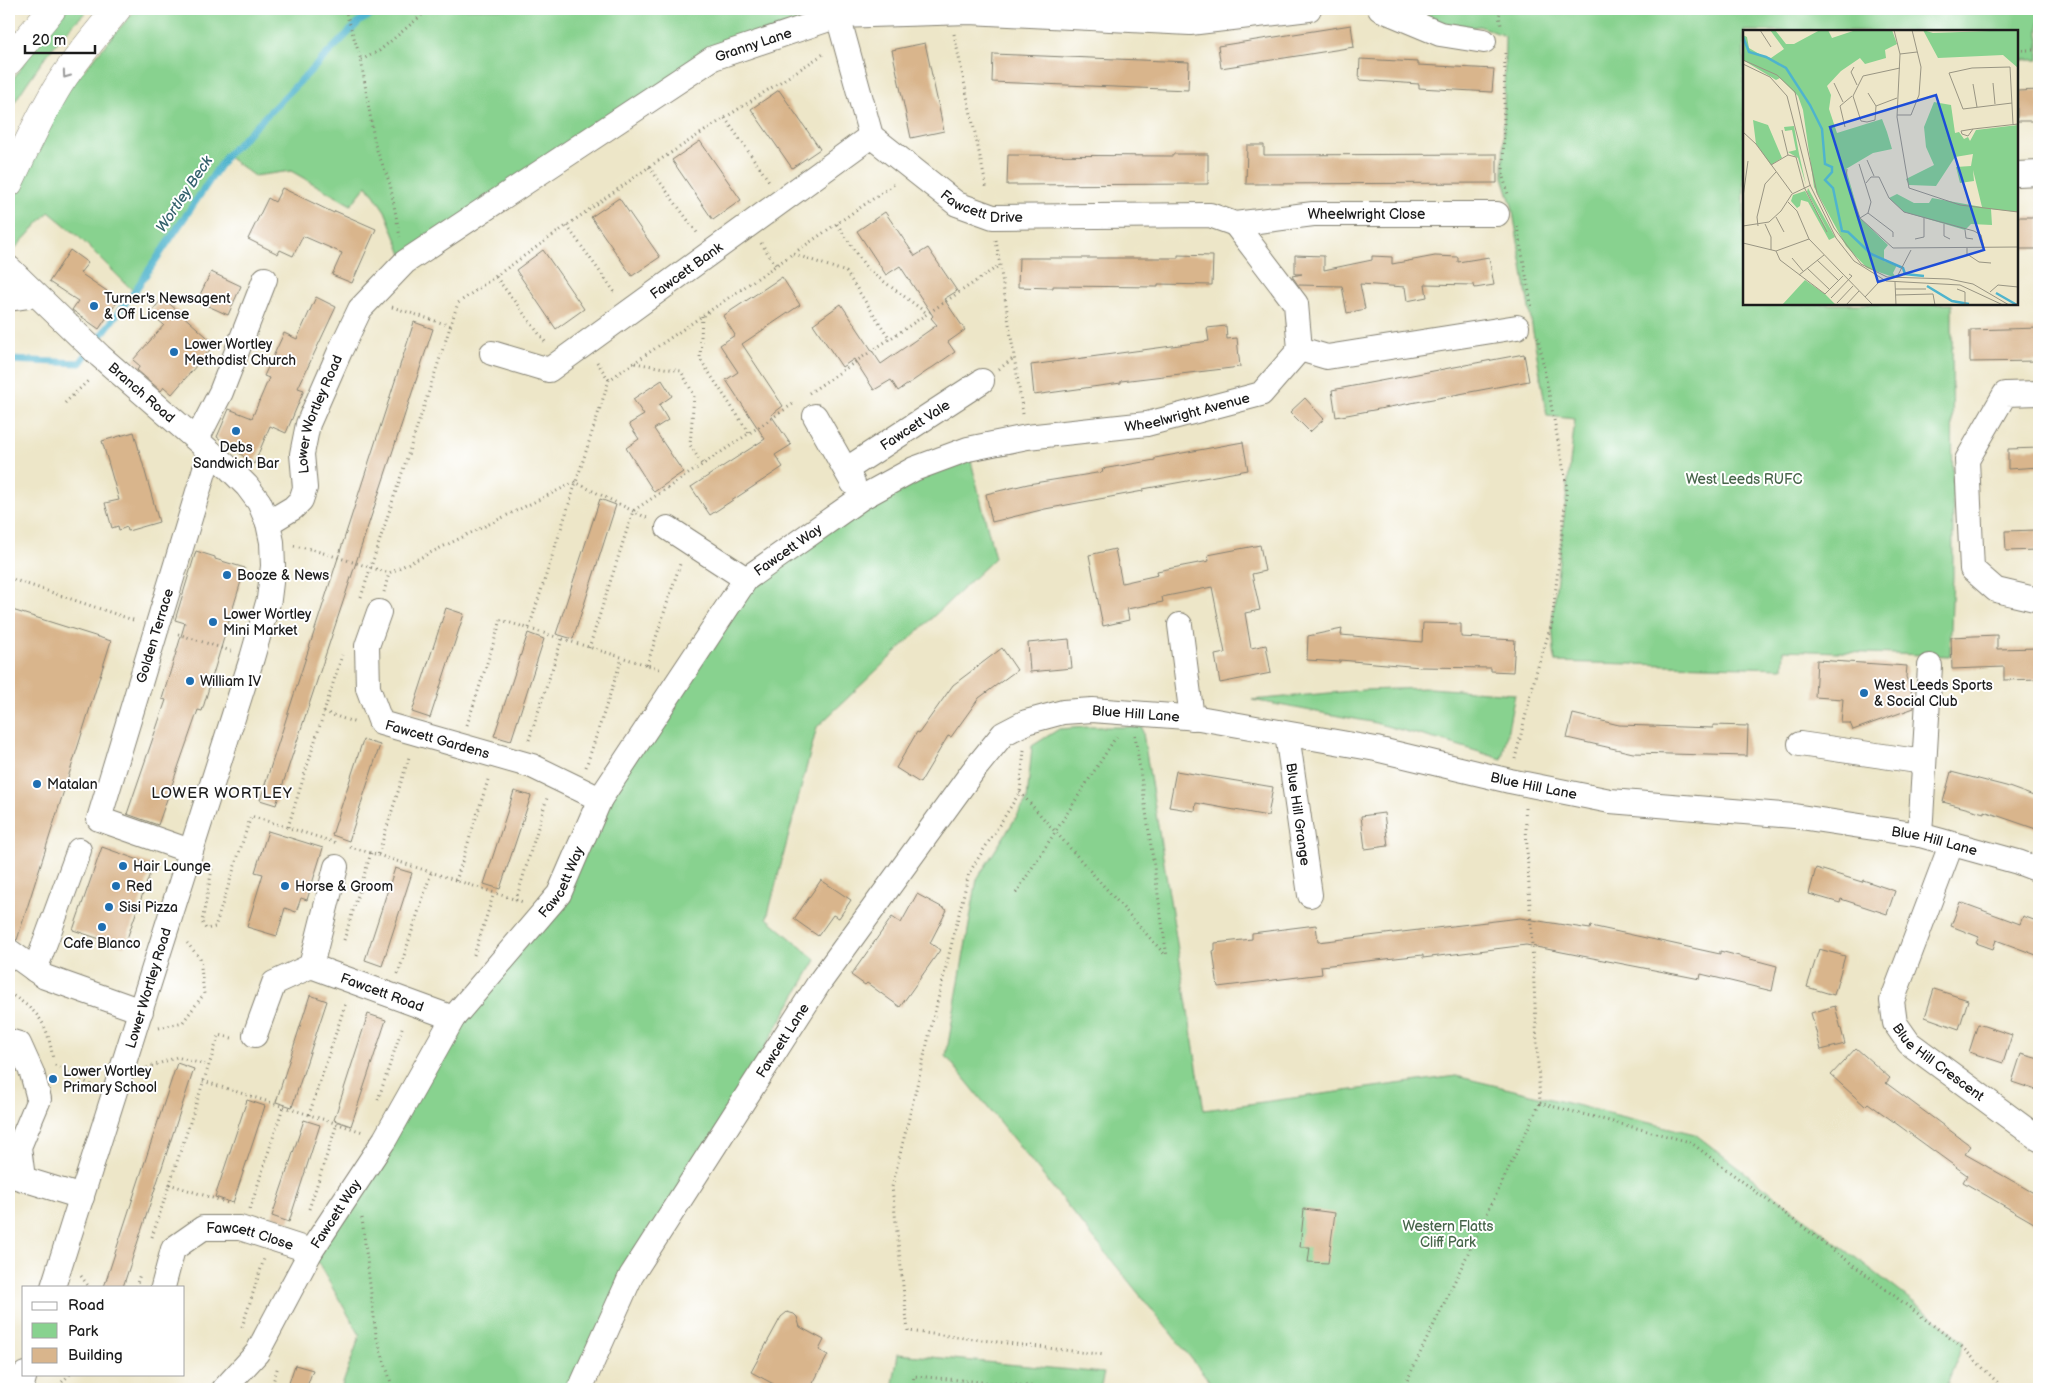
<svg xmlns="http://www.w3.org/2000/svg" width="2048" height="1398" font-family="'Balsamiq Sans',sans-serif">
<rect width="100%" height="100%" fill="#fff"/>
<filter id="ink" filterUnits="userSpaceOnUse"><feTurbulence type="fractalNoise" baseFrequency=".02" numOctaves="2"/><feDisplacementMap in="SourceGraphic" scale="10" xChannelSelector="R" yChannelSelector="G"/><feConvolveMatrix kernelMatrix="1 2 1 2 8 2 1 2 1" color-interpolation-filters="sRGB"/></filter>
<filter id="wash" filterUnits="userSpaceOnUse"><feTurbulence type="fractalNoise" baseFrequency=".0096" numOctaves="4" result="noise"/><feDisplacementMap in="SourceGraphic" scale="20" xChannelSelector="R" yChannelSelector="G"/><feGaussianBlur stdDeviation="1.12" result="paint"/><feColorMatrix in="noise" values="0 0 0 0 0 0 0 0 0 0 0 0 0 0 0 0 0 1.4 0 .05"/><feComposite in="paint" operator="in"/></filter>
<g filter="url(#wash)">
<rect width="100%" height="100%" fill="#ede6c8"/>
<path fill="#88d28f" stroke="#527756" d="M67 9H89C57 38 32 74 9 111V85L39 41Z
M136 9H1309L1190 23 885 16 713 58 405 262 385 211 367 185 351 205 291 171 254 176 227 156 134 292 78 236 49 212 9 255V183L34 129Z
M1380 9H2039V60H2017V31H1744V304H1952L1953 575 1950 656 1784 650 1783 668 1555 662 1552 623 1575 419 1547 416 1512 206 1503 177 1505 36 1479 26 1440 34Z
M968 449 995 558 817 727 767 918 816 960 631 1276 580 1389H341L360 1335 311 1251 453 1018 545 910 600 799 746 579Z
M1429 688 1515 694 1502 759 1450 743 1371 722 1252 700 1363 690Z
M1086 727H1142L1204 1110 1456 1076 1695 1134 1964 1341 1945 1389H1216L946 1056 977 879 1027 800 1032 746 1059 729Z
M898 1354 1104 1373 1100 1389H892Z"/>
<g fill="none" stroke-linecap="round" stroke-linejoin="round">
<path stroke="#4fb4cd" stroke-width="7" d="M9 360 80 363 134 292 227 155 360 21 382 9"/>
</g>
<g id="blocks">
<path fill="#d9b58c" d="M1351 25 1354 47 1221 68 1218 46Z
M925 43 944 131 911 138 892 50Z
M993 54 1189 62 1188 90 992 82Z
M1360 59 1418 62V65L1494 69 1492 92 1419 88V84L1359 80Z
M779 90 820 149 792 168 751 109Z
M2039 90V121H2017V91Z
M700 141 741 200 713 220 672 160Z
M1247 145H1264V155L1497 154V183L1246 184Z
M1173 154H1208V184L1007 185 1008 155 1173 156Z
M282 188 334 213 335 211 376 229 352 283 332 275 342 253 303 236 293 256 280 250 278 254 248 239 268 198 275 202Z
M619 198 660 257 632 276 591 217Z
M885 212 915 256 928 248 957 291 944 299 965 330 948 342 955 352 898 391 891 380 874 390 854 359 842 367 813 324 841 304 881 364 937 325 931 318 933 316 900 266 886 275 857 231Z
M2017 217H2039V249H2017Z
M70 250 88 263 80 273 107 291 105 294 117 302 99 329 72 310 78 301 49 282Z
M543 250 584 309 556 329 516 270Z
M1178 255 1213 256 1212 285 1158 284V287L1053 286V288L1018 287 1019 258H1178Z
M1295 255 1324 256V270L1372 260V256L1392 257V264L1435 256 1458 257V262L1489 257 1494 285 1475 288 1474 285 1425 284 1427 297 1407 301 1405 287 1360 284 1365 309 1347 313 1342 286 1298 285 1292 276 1302 274H1295Z
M211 272 241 286 228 315 197 301Z
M782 277 800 305 742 344 783 406 771 415 791 445 775 455 783 467 710 515 691 487 765 439 726 380 738 372 720 345 735 335 723 316Z
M316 297 336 307 298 388 304 390 286 433 270 426 254 464 217 437 229 409 252 418 269 378 264 376 284 333 297 339Z
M163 298 215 344 172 394 164 387 161 391 137 370 140 366 133 360 164 325 150 313Z
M414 322 433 329 276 805 260 800Z
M1226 326 1227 339 1237 338 1240 367 1121 381V383L1034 395 1031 365 1209 341 1207 328Z
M2039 328V361L1970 362V330Z
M1524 354 1529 381 1336 417 1332 390Z
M662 380 672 396 659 405 668 420 654 429 683 472 654 492 626 448 639 439 629 424 644 415 633 399Z
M1305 398 1324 419 1310 432 1290 412Z
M134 432 159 522 128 531 127 527 119 530 118 526 112 528 105 503 119 500 102 441Z
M1243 442 1248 470 1143 489V491L1045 509 992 522 986 494 1028 484 1103 472 1102 469 1155 460V458Z
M2039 448V467L2008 469V449Z
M600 499 616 505 573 639 556 634Z
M2037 530V550L2006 551 2005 531Z
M1260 545 1265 571 1252 574 1260 610 1245 613 1251 648 1266 645 1271 673 1220 683 1215 655 1225 653 1212 587 1162 597 1163 602 1127 609 1129 620 1103 626 1089 555 1115 549 1122 583 1158 575 1157 571 1209 561 1208 555Z
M196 551 215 557V559L245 568 202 711 198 710 158 825 127 814 166 700 162 699 185 623 175 620Z
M446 608 464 614 430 718 412 712Z
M9 609 111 641 17 940 9 938Z
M1423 623 1461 624V637L1515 640 1513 672 1491 671V668L1421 667 1340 660V662L1307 660 1308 636 1342 629 1341 635 1422 642Z
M528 633 544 639 511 741 494 736Z
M1997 635V649L2039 648V679L2004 680V667L1952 669 1951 637Z
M1069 639 1072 668 1030 672 1028 643Z
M1002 648 1017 670 979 698 951 737 948 736 920 783 896 768 917 732 919 733 953 685Z
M1817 660 1907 666 1906 677 1914 699V708L1853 730 1850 723H1841L1843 699 1815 697Z
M1573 714 1619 725 1713 728V725L1748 726 1747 756 1633 753 1567 738Z
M363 740 380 745 349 841 332 835Z
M1176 771 1273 787 1268 816 1196 803 1195 811 1169 807Z
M1951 772 2006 786 2039 798V818L2036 829 1984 811V813L1943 802Z
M514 791 531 796 500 889 484 884Z
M1384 813 1388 846 1365 849 1361 816Z
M268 831 323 848 307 900 301 898 296 912 285 908 277 936 247 927 263 874 255 872Z
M102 847 153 865 124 947 73 930Z
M395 868 412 873 382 966 365 960Z
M1816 868 1862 882 1863 880 1895 891 1887 914 1841 899 1840 903 1809 894Z
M821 880 851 900 839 918 833 915 818 936 794 919Z
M917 894 947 910 930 943 940 950 900 1007 867 983 865 985 851 975 892 917 901 923Z
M1960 902 2020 924 2023 916 2039 922V956L1996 940 1993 949 1976 943 1979 937 1951 926Z
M1520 918 1590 929 1591 926 1720 954V951L1777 966 1772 991 1701 974 1700 979 1526 945 1423 958V955L1321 966 1322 974 1218 987 1213 951 1215 950V943L1252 939V933L1316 925 1318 942Z
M1819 949 1845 956 1834 995 1807 987Z
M1934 989 1968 1000 1959 1029 1925 1017Z
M310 995 327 1001 292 1107 276 1102Z
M1835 1006 1845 1044 1821 1050 1811 1013Z
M368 1014 386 1020 351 1126 334 1120Z
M1978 1024 2012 1035 2003 1063 1969 1052Z
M1856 1048 1890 1078 1886 1083 1971 1146 1965 1154 2039 1196V1226L1963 1182 1967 1175 1868 1103 1865 1106 1831 1075Z
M2021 1054 2039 1059V1091L2012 1082Z
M177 1063 194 1069 123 1287H104Z
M247 1100 265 1106 233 1203 215 1197Z
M304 1120 320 1125 289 1222 272 1216Z
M1304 1209 1335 1213 1328 1263 1308 1262 1310 1247H1300Z
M787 1312 794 1314 797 1317 800 1327 824 1340 819 1350 828 1355 810 1389H783L751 1372 781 1317Z
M295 1365 313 1370 306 1389H287Z"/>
</g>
</g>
<g filter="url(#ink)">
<use href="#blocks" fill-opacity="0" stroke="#848172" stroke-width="1"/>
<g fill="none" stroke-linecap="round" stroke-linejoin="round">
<defs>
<g id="minor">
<path d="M1380 9 1440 34 1484 41"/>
<path id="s1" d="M838 16 871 136 957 204 993 217 1210 215 1235 224 1313 214H1497"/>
<path d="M2017 174 2039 173"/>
<path id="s2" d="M9 268 100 356 230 469 247 486 259 502 268 523 272 542 273 566 269 599 252 658 53 1287"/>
<path d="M9 299 36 295"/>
<path d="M1300 349 1327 357 1517 327"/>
<path id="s3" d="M492 353 549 370 871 136"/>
<path d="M2039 393 2005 394 1967 460 1972 569 1996 590 2039 600"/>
<path d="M815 416 853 483"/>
<path d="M197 439 221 392 265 279"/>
<path id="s4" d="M847 469 982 381"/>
<path id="s5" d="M268 523 293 508 301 500 305 488 302 454 308 424 340 351 360 309 405 262 713 58 838 16 969 12 1190 23 1309 9"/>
<path d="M668 528 746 579"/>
<path id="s6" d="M379 612 367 646 368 688 381 723 532 766 600 799"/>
<path d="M1180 625 1192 718"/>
<path id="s7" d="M1287 734 1310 895"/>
<path d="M1800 744 1924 762"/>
<path d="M1920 835 1930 666"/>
<path id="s8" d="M1951 845 1892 1001 1895 1023 1909 1043 2039 1139"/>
<path id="s9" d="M190 851 99 819 210 452"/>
<path d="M9 951 45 977 141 1011"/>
<path d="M311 966 336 867"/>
<path d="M35 970 79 850"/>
<path id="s10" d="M255 1035 274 983 311 966 453 1018"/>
<path d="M9 1041 19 1044 32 1073 39 1099 19 1147 23 1178"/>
<path d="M9 1176 10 1175 82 1197"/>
<path id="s11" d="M163 1287 173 1249 203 1228H240L311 1251"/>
<path d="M21 1389 25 1374"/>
<path id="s12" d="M224 1389 257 1353 311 1251 385 1139 453 1018 559 894 600 799 746 579 861 498 914 469 968 449 1027 437 1147 424 1261 394 1300 349 1296 304 1235 224"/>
<path id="s13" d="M580 1389 631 1276 819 983 973 771 1003 734 1026 722 1063 712 1092 710 1199 718 1376 749 1510 781 1610 801 1794 816 1920 835 2018 862 2039 870"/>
</g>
<path id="highway" d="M9 61 52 9
M9 183C25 149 40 115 60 83 77 57 97 33 117 9"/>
</defs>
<use href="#minor" stroke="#848172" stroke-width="26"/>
<use href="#highway" stroke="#848172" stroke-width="29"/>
<path stroke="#848172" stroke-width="3" stroke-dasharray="1 4" stroke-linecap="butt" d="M345 9 361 60 375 145 390 184 400 237
M1501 9 1499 16 1501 25
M9 11 10 9
M954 34 987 190
M2017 50H2039
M1505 53 1503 177 1508 194
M361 60 379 51 429 9
M725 118 769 181
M649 167 698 234
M837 224 867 269 928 314
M567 226 616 294
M1517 226 1532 308
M996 240 1023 414
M761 243 776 265
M794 254 846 272 890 339
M496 277 546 343
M392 307 451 326
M702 316 700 359 749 433
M597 362 609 380
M635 363 681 371 694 395 690 445 702 464
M999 369 1014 358
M809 393 1000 265
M65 403 90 379
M294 546 310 549 389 573 575 482 647 518
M9 578 136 621
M384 592 389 573
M361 597 458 303 649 167 825 53
M529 628 609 380 896 183
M178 634 231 651
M589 648 633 511 796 402
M647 665 680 564
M324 712 356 723
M467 725 501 620 660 669
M1135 735 1167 957
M529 740 562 639
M1024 750 1020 792 969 873 892 1187 908 1331 1105 1355
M1515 759 1536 673 1552 623 1567 487 1538 337
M586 767 622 658
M1020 792 1166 956
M1525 808 1540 1103 1690 1142 1962 1347 2004 1389
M288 827 342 655
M350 847 378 855 410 754
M378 855 523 902
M212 869 202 922 206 929 215 927 251 816 337 843
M456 881 489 777
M1016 893 1118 734
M516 900 547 798
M344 940 371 853
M474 955 494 893
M398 974 431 873
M9 993C40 1013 47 1022 53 1059
M159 1028 183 1022 204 994 200 958 187 943
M55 1065 93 1086
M147 1068 177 1057 209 1066
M203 1081 363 1132
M378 1100 403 1025
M309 1115 346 1002
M169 1184 228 1203
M250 1209 283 1107
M309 1209 337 1124
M362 1218 376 1335 393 1389
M152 1237 219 1035 232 1038
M81 1276 89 1287
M136 1287 140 1274
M242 1327 264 1259
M55 1389 70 1374
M271 1389 278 1366
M912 1389 914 1376 1063 1389
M984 1389 985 1382
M1403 1389 1540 1103"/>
<use href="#minor" stroke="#fff" stroke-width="24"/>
<use href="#highway" stroke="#fff" stroke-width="28"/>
</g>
<defs><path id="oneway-chevron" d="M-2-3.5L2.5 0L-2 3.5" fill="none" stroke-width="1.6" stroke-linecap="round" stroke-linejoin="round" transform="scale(1.25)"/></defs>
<use stroke="#999" href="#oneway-chevron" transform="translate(66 75) rotate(125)"/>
</g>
<g fill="#1f6fb2" stroke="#fff" stroke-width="2">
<circle cx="94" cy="306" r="5"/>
<circle cx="174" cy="352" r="5"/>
<circle cx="236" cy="431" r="5"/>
<circle cx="227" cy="575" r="5"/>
<circle cx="213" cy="622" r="5"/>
<circle cx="190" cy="681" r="5"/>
<circle cx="1864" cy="693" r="5"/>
<circle cx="37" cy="784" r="5"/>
<circle cx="123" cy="866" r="5"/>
<circle cx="116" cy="886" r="5"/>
<circle cx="285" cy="886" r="5"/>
<circle cx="109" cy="907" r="5"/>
<circle cx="102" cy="927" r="5"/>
<circle cx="53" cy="1079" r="5"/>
</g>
<g text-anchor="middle" stroke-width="4" stroke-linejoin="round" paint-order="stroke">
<g font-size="14" fill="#1c1c1c" stroke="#fff">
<text dy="5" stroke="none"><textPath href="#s5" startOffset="721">Granny Lane</textPath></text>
<text dy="5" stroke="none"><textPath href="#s1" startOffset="259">Fawcett Drive</textPath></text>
<text dy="5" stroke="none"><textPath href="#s1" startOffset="648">Wheelwright Close</textPath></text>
<text dy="5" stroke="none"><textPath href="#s3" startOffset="229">Fawcett Bank</textPath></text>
<text dy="5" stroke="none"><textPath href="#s2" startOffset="182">Branch Road</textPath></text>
<text dy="5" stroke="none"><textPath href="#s12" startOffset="1449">Wheelwright Avenue</textPath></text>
<text dy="5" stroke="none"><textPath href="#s5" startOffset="130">Lower Wortley Road</textPath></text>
<text dy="5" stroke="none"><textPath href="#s4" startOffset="81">Fawcett Vale</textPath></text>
<text dy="5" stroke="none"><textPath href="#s12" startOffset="1019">Fawcett Way</textPath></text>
<text dy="5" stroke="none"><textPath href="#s9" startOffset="288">Golden Terrace</textPath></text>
<text dy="5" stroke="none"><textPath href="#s13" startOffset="919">Blue Hill Lane</textPath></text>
<text dy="5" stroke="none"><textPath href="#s6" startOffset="174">Fawcett Gardens</textPath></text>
<text dy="5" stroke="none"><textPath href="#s13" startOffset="1324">Blue Hill Lane</textPath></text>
<text dy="5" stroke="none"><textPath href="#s7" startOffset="81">Blue Hill Grange</textPath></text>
<text dy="5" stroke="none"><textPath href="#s13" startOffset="1729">Blue Hill Lane</textPath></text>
<text dy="5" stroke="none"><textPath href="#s12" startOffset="612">Fawcett Way</textPath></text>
<text transform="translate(148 988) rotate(-73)" y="5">Lower Wortley Road</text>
<text dy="5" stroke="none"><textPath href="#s10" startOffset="172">Fawcett Road</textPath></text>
<text dy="5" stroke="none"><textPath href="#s13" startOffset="404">Fawcett Lane</textPath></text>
<text dy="5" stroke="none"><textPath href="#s8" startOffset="248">Blue Hill Crescent</textPath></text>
<text dy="5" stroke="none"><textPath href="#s12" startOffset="209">Fawcett Way</textPath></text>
<text dy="5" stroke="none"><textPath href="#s11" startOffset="124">Fawcett Close</textPath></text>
</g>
<g font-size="14" fill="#1c1c1c" stroke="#fff" text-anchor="start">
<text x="104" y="303">Turner's Newsagent<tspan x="104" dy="16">&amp; Off License</tspan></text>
<text x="184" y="349">Lower Wortley<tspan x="184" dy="16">Methodist Church</tspan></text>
<text x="236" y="452" text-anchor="middle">Debs<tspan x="236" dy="16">Sandwich Bar</tspan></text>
<text x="237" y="580">Booze &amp; News</text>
<text x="223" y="619">Lower Wortley<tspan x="223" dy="16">Mini Market</tspan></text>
<text x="200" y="686">William IV</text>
<text x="1874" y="690">West Leeds Sports<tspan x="1874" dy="16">&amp; Social Club</tspan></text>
<text x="47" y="789">Matalan</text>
<text x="133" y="871">Hair Lounge</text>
<text x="126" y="891">Red</text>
<text x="295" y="891">Horse &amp; Groom</text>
<text x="119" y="912">Sisi Pizza</text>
<text x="102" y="948" text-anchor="middle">Cafe Blanco</text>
<text x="63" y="1076">Lower Wortley<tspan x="63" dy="16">Primary School</tspan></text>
</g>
<g font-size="14" fill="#47654a" stroke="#fff">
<text x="1744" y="484">West Leeds RUFC</text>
<text x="1448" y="1231">Western Flatts<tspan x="1448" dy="16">Cliff Park</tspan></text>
</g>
<g font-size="15" font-style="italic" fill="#33606c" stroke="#fff">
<text transform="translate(184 194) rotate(-56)" y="5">Wortley Beck</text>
</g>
<g font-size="15" letter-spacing="1" fill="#1c1c1c" stroke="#fff">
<text x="222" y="798">LOWER WORTLEY</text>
</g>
</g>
<g transform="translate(1743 30)">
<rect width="275" height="275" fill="#ede6c8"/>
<path d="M27 0H32L43 14H51L77 0H85L89 8 113 0H149L154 14 142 20 143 28 122 34 117 28 98 41 84 56 88 65 86 79 94 103 139 89 144 102 149 119 130 123 103 139 117 188 145 215 141 220V231L154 235 150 243 153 248 124 238 103 216 71 157 60 80 55 66 37 48 33 50 0 30V5L4 7 6 18 18 25 28 28 41 19ZM180 0 190 3 275 0V38L260 25 195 28ZM191 72 208 75 212 103 216 102 221 109 225 107 227 111 233 100 275 95V182L248 179 249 195 228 194 222 200 161 182 146 168 154 164 171 173H186L189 168 239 177 230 140 231 151 217 153 213 137 228 136 230 124 212 127 193 156 166 155 163 149 191 135 183 117 181 97ZM10 90 25 95 39 128 28 135 13 114ZM51 96 56 124 63 155 55 128 45 122 53 120 49 100 42 101 41 97ZM65 158 92 207 86 210 65 172 58 170 57 176 54 178 48 171 50 165 62 161 86 203 64 162ZM62 250 82 264 93 275H39Z" fill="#88d28f"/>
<path fill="none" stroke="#4fb4cd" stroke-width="2.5" d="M0 7 6 22 23 27 43 38 67 75 79 99 82 134 89 137V142L82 150 90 158 99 201 105 202 128 224 160 238 162 244 181 246M184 256 209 271 226 274M253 263 274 275"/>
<path fill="none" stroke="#999583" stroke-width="1" d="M17 0 28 17M151 0 157 24 154 87 166 158 217 175 275 182M157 24 174 22M0 30 34 45 52 62 74 163 91 198 118 234 144 247 206 249 230 254 266 275M0 34 27 47 44 66 67 155 93 208 111 231 143 251 217 255 260 275M111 37 108 42 114 55M91 53 100 72M250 53 252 74M230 54 234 77M125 63 133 76M154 68 133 76 132 90 124 92 118 91 110 66 120 46 157 38M269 73 220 79 206 43 229 38 267 37 270 94M154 85H168L176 65 178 37 169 0M102 97 97 76 109 66M230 99 225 106 219 104 218 101 230 99 275 94M39 100 45 125M0 102 13 114 49 163M124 130 131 146M116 134 128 172 125 183 117 188M28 135 45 125 53 127 61 157 84 202M104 139 103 149 117 188 150 218 275 217M123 153 128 147H136L146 168 161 182 231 201 238 205 241 218M0 167 5 131M45 172 54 181 66 209M125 183 150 202V207M33 187 41 202M22 194 28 207V220M201 194V206L207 209M0 196 26 192 38 181 49 164 68 155M15 196 14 187 22 154 33 142M222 200 223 208 230 209M66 209 130 275M172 209 181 207V188M0 213 33 221 66 209M224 218V224L236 232 248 233M33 221 37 230 82 264 100 246M49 228 60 241M74 230 95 250M64 238 86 259M56 245 81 225M154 247 168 220M152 252 153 275M152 259H183M214 259 222 262V275M247 262 255 255 275 257M152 265 190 264 192 275M122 267 136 252M88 268 109 246 106 244M94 273 110 256M103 275 116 261"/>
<path fill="#1d4ed8" fill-opacity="0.15" stroke="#1d4ed8" stroke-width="2.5" d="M193 65 241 220 135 252 87 97Z"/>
<rect width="275" height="275" fill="none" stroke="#1c1c1c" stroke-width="2.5"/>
</g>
<rect width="2048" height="1398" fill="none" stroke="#fff" stroke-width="30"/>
<rect x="22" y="1286" width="162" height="90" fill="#ffffff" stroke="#a4a4a4"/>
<rect x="32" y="1302" width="25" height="8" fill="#ffffff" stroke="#a4a4a4"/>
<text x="68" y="1310" font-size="15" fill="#1c1c1c">Road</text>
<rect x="32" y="1323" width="25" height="15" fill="#88d28f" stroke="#a4a4a4"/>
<text x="68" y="1336" font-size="15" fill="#1c1c1c">Park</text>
<rect x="32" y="1348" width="25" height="15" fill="#d9b58c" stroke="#a4a4a4"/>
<text x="68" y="1360" font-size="15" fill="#1c1c1c">Building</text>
<path d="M25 45v8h70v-8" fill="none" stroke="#1c1c1c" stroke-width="2.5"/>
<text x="32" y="45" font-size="15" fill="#1c1c1c" stroke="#ffffff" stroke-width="4" paint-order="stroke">20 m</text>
</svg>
